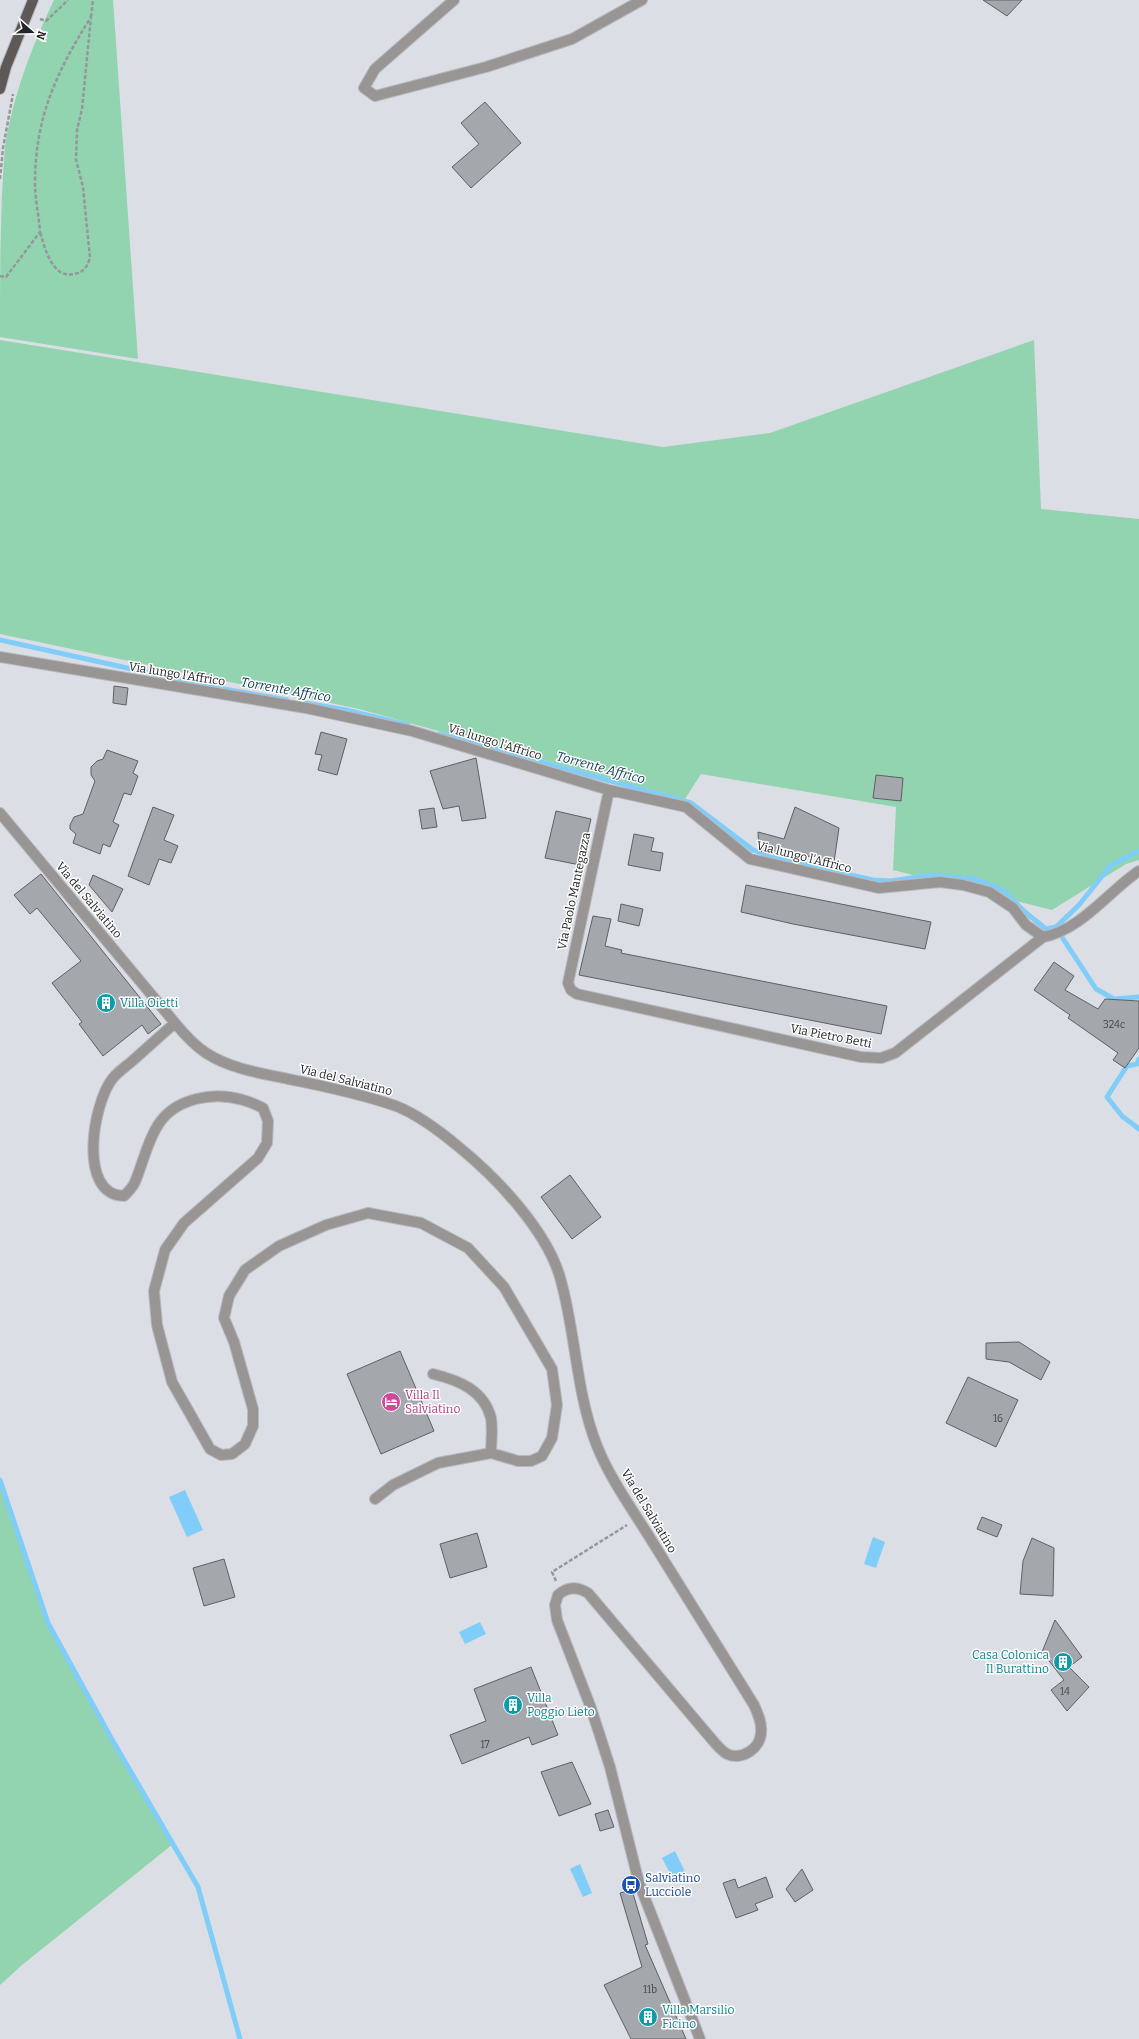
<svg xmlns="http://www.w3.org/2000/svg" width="1139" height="2039" font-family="Bitter,serif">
<rect width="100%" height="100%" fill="#dbdee4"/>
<path fill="#91d4af" d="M54 0H113L138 359 0 337C0 274 0 209 5 146 13 96 32 46 54 0Z
M0 340 663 447 770 433 1034 340 1041 509 1139 519V860L1126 864 1052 910 893 870 896 807 701 774 685 799 359 709 0 634Z
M0 1479 48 1623 173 1844 22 1965 0 1985Z"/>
<path fill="#7fcdf8" d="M185 1490 203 1530 187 1537 169 1497Z
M873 1537 885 1542 876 1568 864 1564Z
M480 1622 486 1634 465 1644 459 1632Z
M675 1851 686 1874 674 1881 662 1858Z
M580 1864 592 1893 583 1897 570 1869Z"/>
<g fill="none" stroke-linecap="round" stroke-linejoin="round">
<path stroke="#7fcdf8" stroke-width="5" d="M0 640 218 688 287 700
M305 703 346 710 408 725
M439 734 691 803 753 850 778 859 873 880 891 881 931 875 975 879 1003 890 1025 912 1046 929 1056 927 1079 905 1111 865 1139 851
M1058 931 1096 989 1114 999 1139 997
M1139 1059 1137 1064 1127 1066 1107 1097 1122 1116 1139 1129
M0 1480 48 1623 110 1736 198 1887 240 2039"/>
</g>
<path fill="#a4a8ad" stroke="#5d6065" d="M983 0H1022L1007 16Z
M485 102 521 143 471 188 452 167 479 144 461 123Z
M114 686 128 688 126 705 113 703Z
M321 732 347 739 337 775 318 770 322 755 315 754Z
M107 750 138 761 133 773 138 776 131 795 124 793 113 822 119 825 110 847 103 844 100 854 73 843 76 834 70 829V825L74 817 83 814 95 781 91 775V767L97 761 103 759Z
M476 758 486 818 462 821 459 806 443 809 430 771Z
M876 775 903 778 901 801 873 798Z
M153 807 174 815 164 840 178 846 171 863 159 859 149 885 128 876Z
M795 807 839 828 834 862 784 851V856L759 851 758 832 784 839Z
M434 808 437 827 422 829 419 810Z
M556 811 591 819 580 865 545 858Z
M634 834 654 838 651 851 663 853 660 871 628 865Z
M41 874 161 1024 148 1034 142 1025 103 1056 79 1024 82 1022 52 983 81 961 37 908 30 914 14 895Z
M93 875 123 889 112 912 89 885Z
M746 885 931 922 925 949 793 924 741 912Z
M621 904 643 909 639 926 618 921Z
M593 916 611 919 605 946 622 950 621 953 887 1006 881 1034 579 975Z
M1054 962 1074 976 1065 990 1098 1009 1105 999 1139 1001V1048L1125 1068 1113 1060 1118 1053 1068 1018 1070 1015 1034 990Z
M570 1175 601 1217 572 1239 541 1197Z
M1019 1342 1050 1362 1041 1380 1009 1362 986 1359V1343Z
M400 1351 434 1431 381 1454 347 1374Z
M968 1377 1018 1400 996 1447 946 1423Z
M982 1517 1002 1525 997 1537 977 1529Z
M477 1533 487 1567 450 1578 440 1544Z
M1032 1538 1054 1548 1053 1596 1020 1594 1023 1561Z
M224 1559 235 1597 204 1606 193 1568Z
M1055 1620 1082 1657 1069 1667 1089 1687 1067 1711 1051 1690 1064 1680 1042 1652Z
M531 1667 558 1735 532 1745 529 1737 462 1764 450 1735 486 1721 474 1689Z
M572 1762 591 1804 559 1816 541 1772Z
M608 1810 614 1827 600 1831 595 1814Z
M802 1869 813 1890 795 1902 786 1889Z
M766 1877 773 1897 755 1904 758 1910 736 1918 723 1883 735 1879 738 1888Z
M632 1890 648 1944 645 1945 686 2039H631L604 1985 642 1967 620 1893Z"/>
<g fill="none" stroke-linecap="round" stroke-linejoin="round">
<defs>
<path id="minor" d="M454 0 375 69 364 88 375 96 486 67 572 39 642 0
M0 657 306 708 412 731 609 790 686 807 750 859 879 888 940 882 963 885 989 892 1013 908 1026 925 1043 937C1081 930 1108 892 1139 871
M609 790 568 983 571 990 577 994 861 1057 881 1058 895 1053 1043 937
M0 813 175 1023C184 1034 194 1045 206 1053 231 1069 260 1073 288 1079 324 1086 361 1094 396 1106 419 1115 441 1132 460 1148 498 1179 549 1233 561 1281 576 1335 576 1393 597 1446 611 1481 635 1513 655 1546 688 1599 721 1652 754 1705 758 1714 762 1723 761 1732 761 1748 742 1761 727 1754 720 1750 714 1742 709 1736L588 1593C577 1586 567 1587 558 1595L555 1605 557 1620 591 1708 610 1767 639 1883 700 2039
M175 1023C160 1036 146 1049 131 1062 125 1067 118 1072 113 1078 93 1102 77 1195 124 1196 128 1192 133 1187 135 1182 143 1163 147 1142 158 1125 175 1098 214 1091 243 1100 250 1102 257 1105 263 1108L268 1121 267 1143 258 1158 184 1223 165 1250 154 1291 157 1325 172 1382 210 1449 221 1455 232 1454 245 1444 253 1426V1409L234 1342 224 1318 229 1296 245 1270 279 1246 326 1225 368 1213 421 1223 468 1248 504 1287 552 1369 557 1405 552 1438 542 1456 531 1461H518L491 1453 438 1463 393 1485 375 1499
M433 1374C458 1380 484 1390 491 1418 493 1429 491 1442 491 1453"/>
<path id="major" d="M0 89 6 67 33 0"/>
</defs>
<use href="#minor" stroke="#b6b9be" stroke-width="12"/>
<use href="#major" stroke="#b6b9be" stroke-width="12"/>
<path stroke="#95979c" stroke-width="2.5" stroke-dasharray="4 2" stroke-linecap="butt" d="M91 17 93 0
M40 19 46 21 68 0
M0 179 3 148 13 94
M0 276 6 277 40 232C39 216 35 199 35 183 35 117 57 71 91 17L82 109 77 130 76 159 83 187 90 258C87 267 84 272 74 274 52 279 45 248 40 232
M556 1581 552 1572 627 1525"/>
<use href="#minor" stroke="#989594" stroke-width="10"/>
<use href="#major" stroke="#5e5957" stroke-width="10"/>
</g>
<defs>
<symbol id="building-disc" viewBox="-11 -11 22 22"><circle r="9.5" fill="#0f9aa8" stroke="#fff"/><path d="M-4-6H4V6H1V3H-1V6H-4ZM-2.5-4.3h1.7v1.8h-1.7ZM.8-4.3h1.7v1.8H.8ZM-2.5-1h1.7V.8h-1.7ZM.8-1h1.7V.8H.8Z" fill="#fff"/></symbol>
<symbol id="hotel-disc" viewBox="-11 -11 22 22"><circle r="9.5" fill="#d1479c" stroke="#fff"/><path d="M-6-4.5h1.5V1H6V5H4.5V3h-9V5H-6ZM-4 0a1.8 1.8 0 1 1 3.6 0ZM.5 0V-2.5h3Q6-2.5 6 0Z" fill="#fff"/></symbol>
<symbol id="bus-disc" viewBox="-11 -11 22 22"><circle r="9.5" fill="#1a4fb4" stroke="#fff"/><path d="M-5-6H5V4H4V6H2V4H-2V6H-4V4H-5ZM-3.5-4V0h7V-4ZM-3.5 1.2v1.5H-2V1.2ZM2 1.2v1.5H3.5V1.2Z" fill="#fff"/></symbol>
</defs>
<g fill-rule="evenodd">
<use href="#building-disc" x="95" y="992" width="22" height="22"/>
<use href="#hotel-disc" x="380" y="1391" width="22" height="22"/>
<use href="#building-disc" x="1052" y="1651" width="22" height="22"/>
<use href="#building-disc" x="502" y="1694" width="22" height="22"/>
<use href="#bus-disc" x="620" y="1874" width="22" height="22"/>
<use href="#building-disc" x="637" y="2006" width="22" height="22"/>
</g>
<g text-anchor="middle" stroke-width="3" stroke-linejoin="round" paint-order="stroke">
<g font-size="10" fill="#434548">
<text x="1114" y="1028">324c</text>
<text x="998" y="1422">16</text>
<text x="1065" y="1695">14</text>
<text x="485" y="1748">17</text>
<text x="650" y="1993">11b</text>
</g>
<g font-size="12" fill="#232426" stroke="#fff">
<text transform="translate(177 674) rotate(9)" y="4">Via lungo l'Affrico</text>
<text transform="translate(495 742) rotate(17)" y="4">Via lungo l'Affrico</text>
<text transform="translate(804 857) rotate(14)" y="4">Via lungo l'Affrico</text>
<text transform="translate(574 891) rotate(-78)" y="4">Via Paolo Mantegazza</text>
<text transform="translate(89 900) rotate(50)" y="4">Via del Salviatino</text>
<text transform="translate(831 1036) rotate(11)" y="4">Via Pietro Betti</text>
<text transform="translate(346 1080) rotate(14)" y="4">Via del Salviatino</text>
<text transform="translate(649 1511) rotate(59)" y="4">Via del Salviatino</text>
</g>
<g font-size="12" fill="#0d838f" stroke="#fff" text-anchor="start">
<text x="120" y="1007">Villa Oietti</text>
<text x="1049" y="1659" text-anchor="end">Casa Colonica<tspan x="1049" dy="14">Il Burattino</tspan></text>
<text x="527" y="1702">Villa<tspan x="527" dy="14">Poggio Lieto</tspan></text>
<text x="662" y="2014">Villa Marsilio<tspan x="662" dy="14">Ficino</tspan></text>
</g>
<g font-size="12" fill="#b23c85" stroke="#fff" text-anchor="start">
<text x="405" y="1399">Villa Il<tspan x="405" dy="14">Salviatino</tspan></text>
</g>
<g font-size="12" fill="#164399" stroke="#fff" text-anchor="start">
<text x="645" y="1882">Salviatino<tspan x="645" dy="14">Lucciole</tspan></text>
</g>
<g font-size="13" font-style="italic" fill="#0a394f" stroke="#fff">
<text transform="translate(286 689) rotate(10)" y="5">Torrente Affrico</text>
<text transform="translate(601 767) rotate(15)" y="5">Torrente Affrico</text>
</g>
</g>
<g transform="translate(32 32) rotate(110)" stroke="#ffffff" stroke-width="3" paint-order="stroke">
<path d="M0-3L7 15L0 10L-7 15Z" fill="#232426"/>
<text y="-6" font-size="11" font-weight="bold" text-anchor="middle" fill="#232426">N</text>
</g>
</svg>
